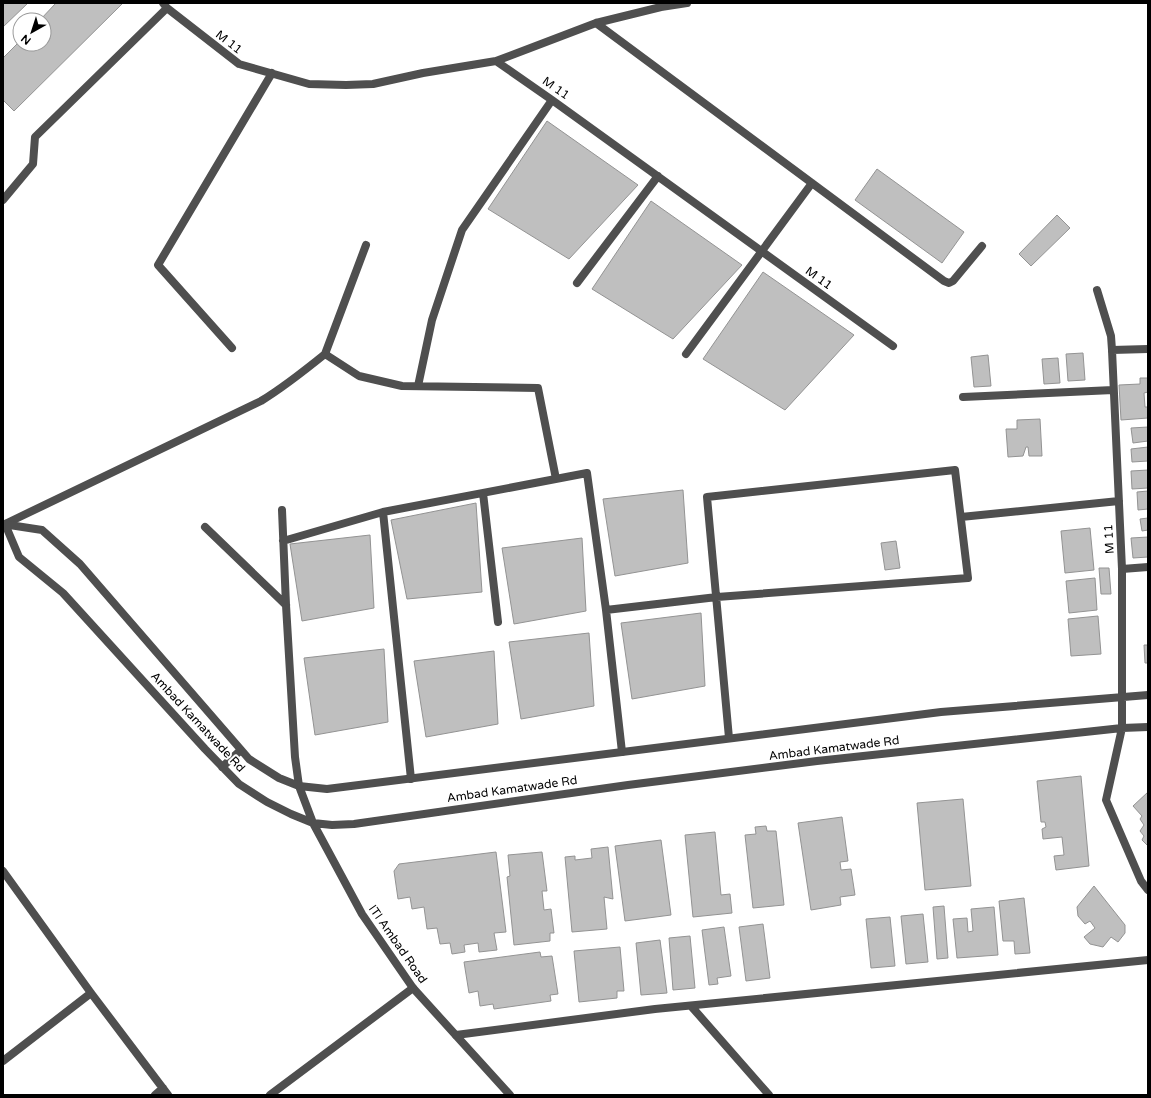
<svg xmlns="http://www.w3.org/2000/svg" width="1151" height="1098" font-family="'Varela Round',sans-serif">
<rect width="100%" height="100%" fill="#fff"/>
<path fill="#bfbfbf" stroke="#939393" d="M3 3H28L3 27Z
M56 3H123L14 111 3 100V58L20 41V44H44V20H40Z
M547 121 638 185 569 259 488 209Z
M877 169 964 232 942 263 855 200Z
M651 201 742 265 673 339 592 289Z
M1057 215 1070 228 1031 266 1019 254Z
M763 272 854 335 785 410 703 359Z
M1083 353 1085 380 1068 381 1066 354Z
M988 355 991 386 974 387 971 357Z
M1058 358 1060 383 1044 384 1042 359Z
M1140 378H1148V392L1144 393 1145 407H1148V418L1121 420 1119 385 1140 384Z
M1040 419 1042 456H1029L1028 447H1026L1023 456 1008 457 1006 429H1017V420Z
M1148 427V441L1133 443 1131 428Z
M1148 447V461L1132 462 1131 449Z
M1148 470V488L1132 489 1131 471Z
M683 490 688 563 615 576 603 499Z
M1148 491V509L1138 510 1137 492Z
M476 503 482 592 407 599 391 520Z
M1148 518V530L1142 531 1140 519Z
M1090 528 1094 570 1065 573 1061 531Z
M370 535 374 608 302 621 290 544Z
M1148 537V557L1133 558 1131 538Z
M582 538 586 611 514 624 502 548Z
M896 541 900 568 885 570 881 543Z
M1099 568H1109L1111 594H1101Z
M1095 578 1097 610 1069 613 1066 581Z
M701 613 705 686 632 699 621 623Z
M1098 616 1101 654 1071 656 1068 619Z
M589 633 594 706 521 719 509 642Z
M1144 645H1148V663H1145Z
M384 649 388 722 315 735 304 658Z
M494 651 498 724 426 737 414 661Z
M1081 776 1089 866 1056 870 1054 856 1064 855 1062 837 1043 839 1042 829 1046 827 1045 822H1041L1037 781Z
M1148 792V846L1142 840 1144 836 1140 831 1144 825 1140 819 1142 816 1133 806Z
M963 799 971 886 925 890 917 803Z
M842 817 848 861 840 862 841 870 851 869 855 895 840 897 841 905 811 910 798 823Z
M766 826 767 831H776L784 905 753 908 745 835 756 834 755 827Z
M715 832 721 895 730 894 732 913 693 917 685 835Z
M661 840 671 915 625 921 615 846Z
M608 847 613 899 604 897 607 929 572 932 565 857 575 856V860L592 858 591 849Z
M496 852 506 932 494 933 497 950 479 952 478 943 464 945 465 952 452 954 450 943 440 944 437 928 427 929 424 907 412 909 410 897 398 899 394 871 399 864Z
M542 852 547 891H542L544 910 551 909 554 933H550V941L514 945 507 877 510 876 508 855Z
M1094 886 1125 925V933L1118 942 1111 937 1103 947 1090 944 1084 937 1095 928 1090 921 1085 924 1078 916 1077 907Z
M1024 898 1030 953 1015 954 1014 941H1003L999 901Z
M944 906 948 958 937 959 933 907Z
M994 907 998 955 957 958 953 919 967 918 968 932 973 931 971 909Z
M923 914 928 962 906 964 901 916Z
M890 917 895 966 871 968 866 919Z
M763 924 770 978 746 981 739 927Z
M724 927 731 976 717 978 718 984 709 985 702 930Z
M690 936 695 988 673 990 669 938Z
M660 940 667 993 641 995 636 943Z
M620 947 624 991H617V998L579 1002 574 951Z
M540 952 541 957 552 956 558 994 550 995 551 1001 494 1009 493 1004 480 1006 478 991 469 993 464 962Z"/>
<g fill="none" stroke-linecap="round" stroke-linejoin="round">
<path stroke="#4f4f4f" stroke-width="8" d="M1097 290 1111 336 1112 350"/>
<path stroke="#4f4f4f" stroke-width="8" d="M163 3 167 8 239 64 309 84 346 85 373 84 423 73 496 61 552 100 893 346
M596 23 944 281 949 283 953 281 982 246
M496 61 596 23 661 7 687 3
M3 200 33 164 35 137 167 8
M366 245 325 354 359 376 402 386 538 388 556 479
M577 283 658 176
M232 348 158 265 272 73
M686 354 812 183
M418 386 432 320 462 230 552 100
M963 397 1113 390
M483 493 498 622
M282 510 286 605 295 757 299 786
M961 517 1119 501
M5 524 261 401C284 387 304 371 325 354
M205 527 286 605
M283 541 383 512
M1122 569 1148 567
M606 610 717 597 968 578 955 470 707 497 729 738
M1122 696V569L1112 350 1148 349
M411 779 383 512 587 473 606 610 622 752
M3 871 91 993 168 1095
M691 1006 769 1095
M456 1035 655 1009 1148 960
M3 1061 91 993
M155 1095 163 1088
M270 1095 413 988"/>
<path stroke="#4f4f4f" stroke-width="8" d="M3 524 42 530 80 564 249 759 279 778 299 786 327 789 941 712 1148 695
M5 524 19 557 63 593 205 749 239 784 267 802 291 814 313 823 332 825 354 824 628 785 817 761 1122 728 1148 727
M1122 696V728L1106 800 1141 881 1148 890
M222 767 241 750
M299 786 313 823 362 914 413 988 510 1095"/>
</g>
<g text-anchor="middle" stroke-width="4" stroke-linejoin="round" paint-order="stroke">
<g font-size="12" fill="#000" stroke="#fff">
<text transform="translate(229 42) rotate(38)" y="4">M 11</text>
<text transform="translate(556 88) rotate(35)" y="4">M 11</text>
<text transform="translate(819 278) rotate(36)" y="4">M 11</text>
<text transform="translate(1109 539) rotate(-93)" y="4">M 11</text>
<text transform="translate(198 722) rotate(47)" y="4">Ambad Kamatwade Rd</text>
<text transform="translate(834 748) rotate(-7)" y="4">Ambad Kamatwade Rd</text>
<text transform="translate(512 789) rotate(-8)" y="4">Ambad Kamatwade Rd</text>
<text transform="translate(398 944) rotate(55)" y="4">ITI Ambad Road</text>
</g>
</g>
<rect width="1151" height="1098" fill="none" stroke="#000000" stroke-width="8"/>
<g transform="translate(32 32) rotate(219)"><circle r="19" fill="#ffffff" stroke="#999999"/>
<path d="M0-3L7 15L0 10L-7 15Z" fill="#000000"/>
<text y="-6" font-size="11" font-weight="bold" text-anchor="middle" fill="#000000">N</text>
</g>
</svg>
